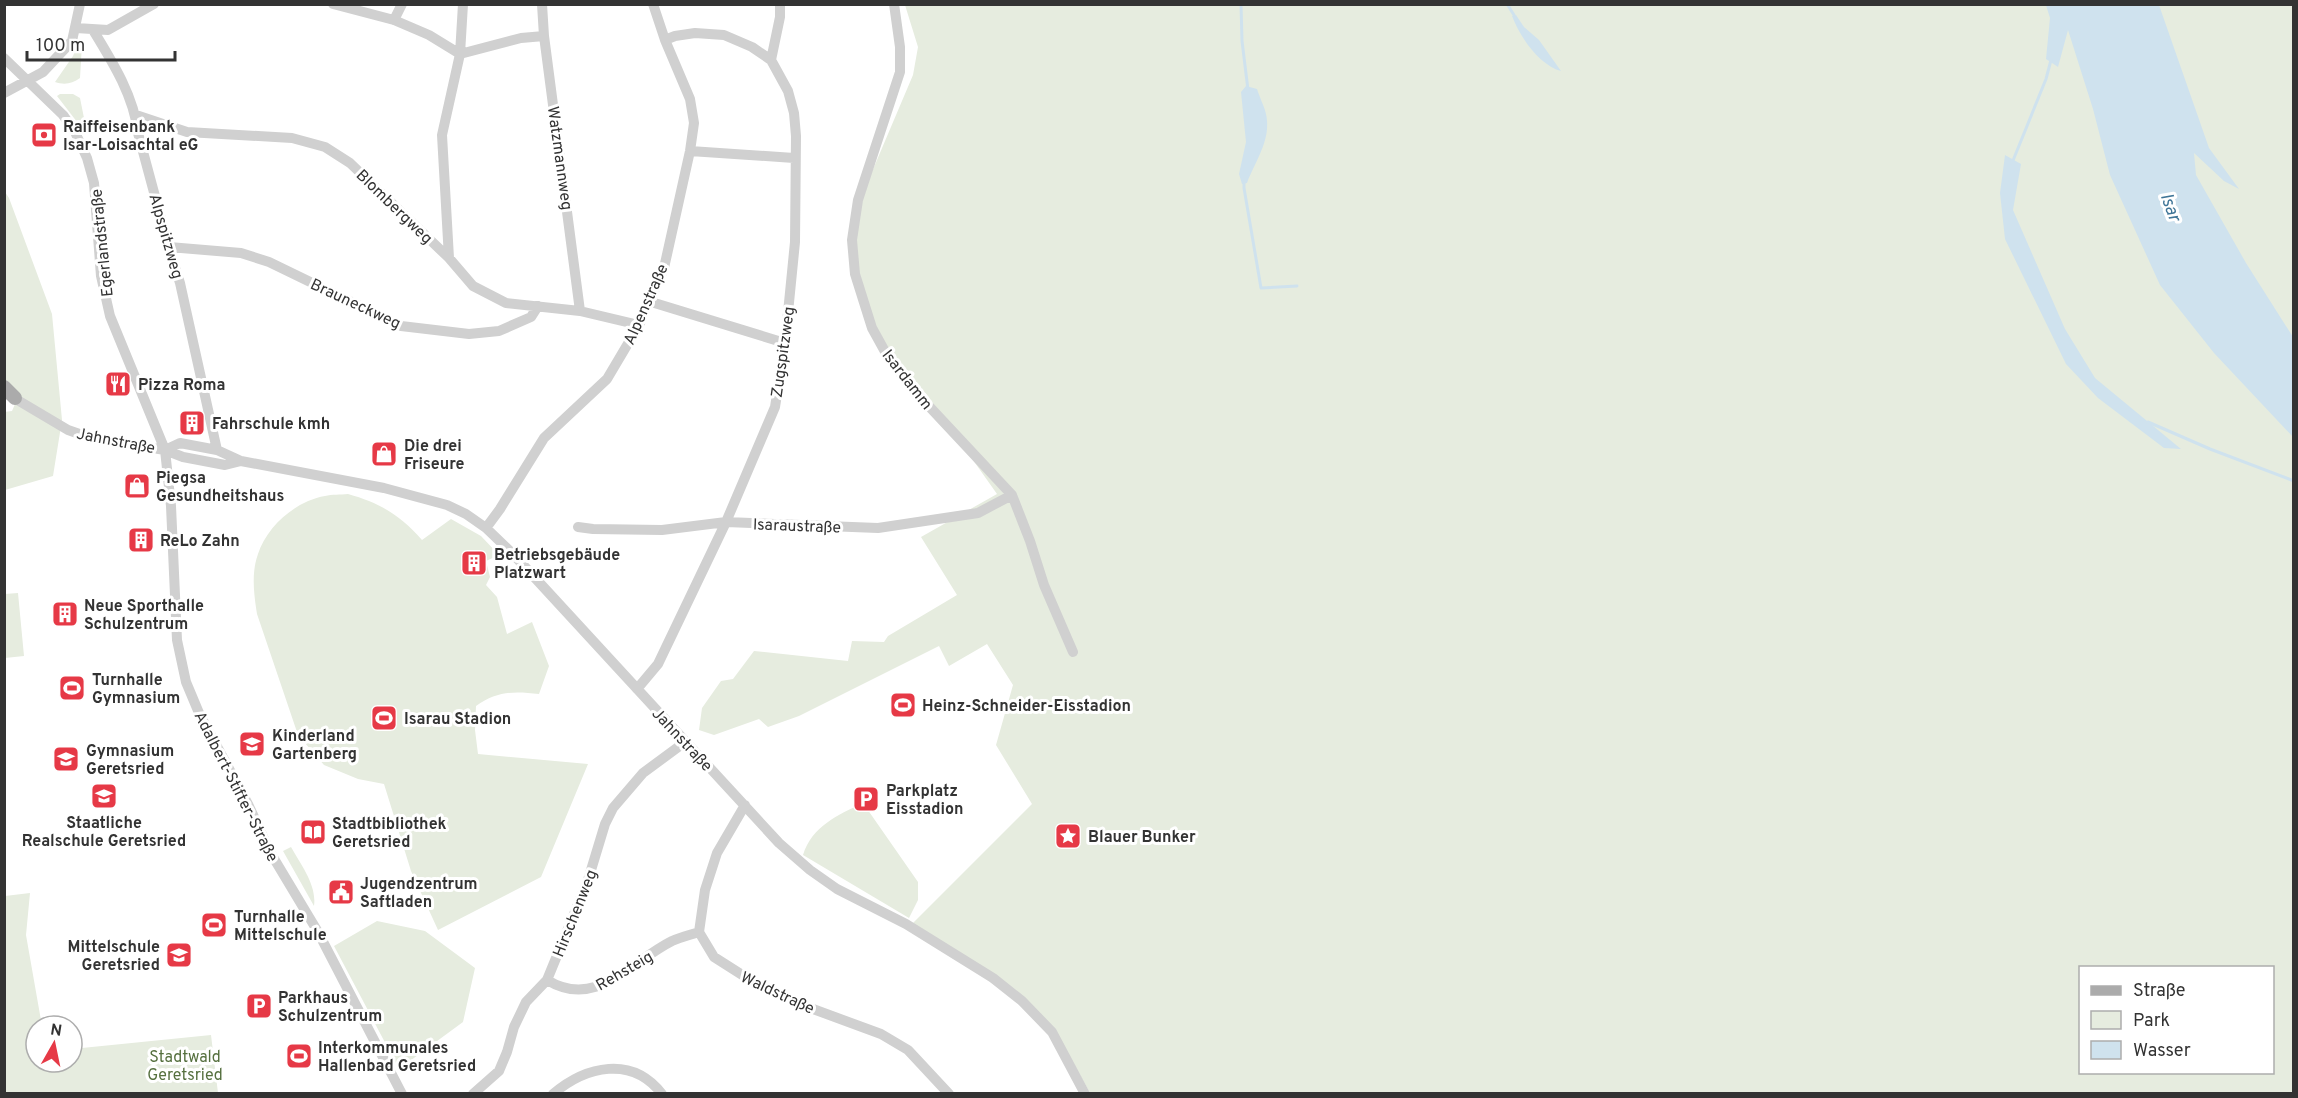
<svg xmlns="http://www.w3.org/2000/svg" width="2298" height="1098" font-family="Overpass,sans-serif">
<rect width="100%" height="100%" fill="#fff"/>
<path fill="#e6ecdf" fill-rule="evenodd" d="M905 5H2293V1093H1090L1055 1030 912 924 1032 804 996 745 1013 685 987 644 949 666 939 646 799 716 768 727 759 719 714 735 699 730 702 708 721 681 733 679 754 651 848 661 852 641 884 642 888 636 957 595 921 537 997 494 927 395 890 356 875 327 857 274 855 241 860 200 913 75 918 47ZM2080 968H2272V1072H2080Z
M82 44 80 78C72 84 64 85 55 82L73 56 77 46Z
M60 94H73L80 98 86 128 84 131 57 96Z
M5 192 9 198 52 314 62 420 53 476 5 490 4 412 12 411 19 395 5 380Z
M348 494C380 503 400 515 422 540L451 519 481 536 499 555 486 561 490 577 486 585 497 597 507 634 532 622 549 666 539 694C514 691 497 691 476 706L475 730 478 754 588 764 541 877 438 930 411 871 384 784 358 779 324 765 298 735 257 614C254 595 251 573 258 554 267 526 296 501 325 496 332 494 340 495 348 494Z
M18 593 24 656 5 658V594Z
M863 803 918 882V900L909 918 803 855C812 826 838 815 863 803Z
M291 847C301 865 317 885 314 906L283 851Z
M30 893 26 935 42 1026H36V1062H72V1049L211 1035 218 1093H5V896Z
M377 921 425 931 475 968 463 1022 399 1069 334 946Z"/>
<path fill="#cfe2ee" d="M2046 5H2159L2209 148 2239 189 2224 181 2194 153 2196 175 2246 263 2293 337V437L2214 353 2160 285 2110 175 2093 109 2068 30 2058 67 2046 59 2050 18Z
M1516 15 1524 27 1539 40 1561 71C1539 65 1520 37 1512 16Z
M1246 86 1257 89C1260 99 1267 111 1267 121 1269 143 1254 164 1247 183L1242 184 1239 174 1246 142 1241 92Z
M2005 155 2021 164 2013 210 2065 329 2095 378 2181 449 2164 448 2098 398 2066 364 2005 239 2000 193Z"/>
<g fill="none" stroke-linecap="round" stroke-linejoin="round">
<path stroke="#cfe2ee" stroke-width="3" d="M1241 4 1242 41 1248 90
M1507 4 1514 15
M2012 163 2046 79 2051 60
M1244 180V188L1261 288 1297 286
M2148 422 2210 449 2294 481"/>
<path stroke="#d0d0d0" stroke-width="10" d="M333 4 394 20 429 35 460 54 463 4
M542 4 544 36 580 311
M894 4 900 47V72L858 200 852 240 855 274 872 328 888 357 911 387 1012 495 1030 541 1044 585 1073 652
M394 20 402 4
M76 28 108 30 154 4
M93 30C112 61 134 96 138 133L170 252 180 283 217 450
M4 58 63 115 75 132 87 158 94 183 101 276 110 316 165 450 171 506 177 640 186 682 199 713 248 804 270 852 318 932 402 1094
M771 60 780 17V4
M4 93 43 72 72 41 80 4
M136 115 187 132 292 138 325 147 350 163 449 258 473 286 506 303 580 311 639 325
M690 151 794 158
M169 247 241 253 269 262 401 326 469 334 499 331 531 317 538 306
M449 258 442 135 460 54 521 38 544 36
M648 301 785 343
M9 395 68 430 91 438 165 450 183 457 225 465 241 461
M165 450 180 443 217 450 241 461 384 488 447 505 466 514 486 528 513 554 779 843 810 870 837 889 906 924 993 978 1022 1001 1052 1032 1085 1094
M578 527 593 529 662 530 726 522 878 528 978 513 1012 495
M486 528 500 509 544 438 607 379 639 325 664 268 690 151 694 123 690 99 665 40 653 4
M637 689 658 664 726 522 775 407 785 343 795 242 796 136 794 113 788 91 771 60 752 47 724 35 695 33 675 36 665 40
M745 805 717 853 705 890 699 932 714 957 758 985 794 1002 881 1034 908 1050 949 1094
M547 980C596 1010 630 962 672 941 681 937 690 935 699 932
M473 1094 499 1071 507 1052 514 1027 526 1002 547 980 588 880 605 824 613 808 643 773 685 742
M553 1094C586 1066 632 1055 662 1094"/>
<path stroke="#ababab" stroke-width="14" d="M4 387 15 398"/>
</g>
<defs>
<symbol id="bank-square" viewBox="-11 -11 22 22"><rect x="-9" y="-9" width="18" height="18" rx="4" fill="#e63946" stroke="#fff"/><path d="M-6-4H6V4H-6ZM0-2.3a2.3 2.3 0 1 0 0 4.6a2.3 2.3 0 1 0 0-4.6Z" fill="#fff"/></symbol>
<symbol id="restaurant-square" viewBox="-11 -11 22 22"><rect x="-9" y="-9" width="18" height="18" rx="4" fill="#e63946" stroke="#fff"/><path d="M-5-6h1v4h1v-4h1v4h1v-4h1v5L-1.5 .5V6h-2V.5L-5-1ZM5-6V6H3V1.5H1.5Q1.5-4 5-6Z" fill="#fff"/></symbol>
<symbol id="building-square" viewBox="-11 -11 22 22"><rect x="-9" y="-9" width="18" height="18" rx="4" fill="#e63946" stroke="#fff"/><path d="M-4-6H4V6H1V3H-1V6H-4ZM-2.5-4.3h1.7v1.8h-1.7ZM.8-4.3h1.7v1.8H.8ZM-2.5-1h1.7V.8h-1.7ZM.8-1h1.7V.8H.8Z" fill="#fff"/></symbol>
<symbol id="shop-square" viewBox="-11 -11 22 22"><rect x="-9" y="-9" width="18" height="18" rx="4" fill="#e63946" stroke="#fff"/><path d="M-5-2.5h2.3a2.7 3.5 0 0 1 5.4 0H5L5.5 6h-11ZM-1.5-2.5h3a1.5 2.3 0 0 0-3 0Z" fill="#fff"/></symbol>
<symbol id="stadium-square" viewBox="-11 -11 22 22"><rect x="-9" y="-9" width="18" height="18" rx="4" fill="#e63946" stroke="#fff"/><path d="M0-5a6.5 5 0 1 0 0 10a6.5 5 0 1 0 0-10ZM-3.5-1.8h7v3.6h-7Z" fill="#fff"/></symbol>
<symbol id="school-square" viewBox="-11 -11 22 22"><rect x="-9" y="-9" width="18" height="18" rx="4" fill="#e63946" stroke="#fff"/><path d="M0-5L7-2L0 1L-7-2ZM-4 1L0 2.5L4 1V4Q0 6-4 4Z" fill="#fff"/></symbol>
<symbol id="parking-square" viewBox="-11 -11 22 22"><rect x="-9" y="-9" width="18" height="18" rx="4" fill="#e63946" stroke="#fff"/><path d="M-3.5-5.5H1a3.5 3.5 0 0 1 0 7H-1V5.5H-3.5ZM-1-3.4V-.6H.8a1.4 1.4 0 0 0 0-2.8Z" fill="#fff"/></symbol>
<symbol id="library-square" viewBox="-11 -11 22 22"><rect x="-9" y="-9" width="18" height="18" rx="4" fill="#e63946" stroke="#fff"/><path d="M-6-4Q-3-5.5-.7-3.5V5Q-3 3-6 4ZM6-4Q3-5.5 .7-3.5V5Q3 3 6 4Z" fill="#fff"/></symbol>
<symbol id="sight-square" viewBox="-11 -11 22 22"><rect x="-9" y="-9" width="18" height="18" rx="4" fill="#e63946" stroke="#fff"/><path d="M0-6L1.8-2.2L6-1.7L2.9 1.2L3.7 5.4L0 3.3L-3.7 5.4L-2.9 1.2L-6-1.7L-1.8-2.2Z" fill="#fff"/></symbol>
<symbol id="civic-square" viewBox="-11 -11 22 22"><rect x="-9" y="-9" width="18" height="18" rx="4" fill="#e63946" stroke="#fff"/><path d="M-.6-6.5H3V-4.5H.6V-3L4-1V1h2V6H-6V1h2V-1L-.6-3ZM-1.2 2.5V6h2.4V2.5Z" fill="#fff"/></symbol>
</defs>
<g fill-rule="evenodd">
<use href="#bank-square" x="29" y="120" width="30" height="30"/>
<use href="#restaurant-square" x="103" y="369" width="30" height="30"/>
<use href="#building-square" x="177" y="408" width="30" height="30"/>
<use href="#shop-square" x="369" y="439" width="30" height="30"/>
<use href="#shop-square" x="122" y="471" width="30" height="30"/>
<use href="#building-square" x="126" y="525" width="30" height="30"/>
<use href="#building-square" x="459" y="548" width="30" height="30"/>
<use href="#building-square" x="50" y="599" width="30" height="30"/>
<use href="#stadium-square" x="57" y="673" width="30" height="30"/>
<use href="#stadium-square" x="888" y="690" width="30" height="30"/>
<use href="#stadium-square" x="369" y="703" width="30" height="30"/>
<use href="#school-square" x="237" y="729" width="30" height="30"/>
<use href="#school-square" x="51" y="744" width="30" height="30"/>
<use href="#school-square" x="89" y="781" width="30" height="30"/>
<use href="#parking-square" x="851" y="784" width="30" height="30"/>
<use href="#library-square" x="298" y="817" width="30" height="30"/>
<use href="#sight-square" x="1053" y="821" width="30" height="30"/>
<use href="#civic-square" x="326" y="877" width="30" height="30"/>
<use href="#stadium-square" x="199" y="910" width="30" height="30"/>
<use href="#school-square" x="164" y="940" width="30" height="30"/>
<use href="#parking-square" x="244" y="991" width="30" height="30"/>
<use href="#stadium-square" x="284" y="1041" width="30" height="30"/>
</g>
<g text-anchor="middle" stroke-width="6" stroke-linejoin="round" paint-order="stroke">
<g font-size="16" font-weight="bold" fill="#333" stroke="#fff" text-anchor="start">
<text x="63" y="132">Raiffeisenbank<tspan x="63" dy="18">Isar-Loisachtal eG</tspan></text>
<text x="138" y="390">Pizza Roma</text>
<text x="212" y="429">Fahrschule kmh</text>
<text x="404" y="451">Die drei<tspan x="404" dy="18">Friseure</tspan></text>
<text x="156" y="483">Piegsa<tspan x="156" dy="18">Gesundheitshaus</tspan></text>
<text x="160" y="546">ReLo Zahn</text>
<text x="494" y="560">Betriebsgebäude<tspan x="494" dy="18">Platzwart</tspan></text>
<text x="84" y="611">Neue Sporthalle<tspan x="84" dy="18">Schulzentrum</tspan></text>
<text x="92" y="685">Turnhalle<tspan x="92" dy="18">Gymnasium</tspan></text>
<text x="922" y="711">Heinz-Schneider-Eisstadion</text>
<text x="404" y="724">Isarau Stadion</text>
<text x="272" y="741">Kinderland<tspan x="272" dy="18">Gartenberg</tspan></text>
<text x="86" y="756">Gymnasium<tspan x="86" dy="18">Geretsried</tspan></text>
<text x="886" y="796">Parkplatz<tspan x="886" dy="18">Eisstadion</tspan></text>
<text x="104" y="828" text-anchor="middle">Staatliche<tspan x="104" dy="18">Realschule Geretsried</tspan></text>
<text x="332" y="829">Stadtbibliothek<tspan x="332" dy="18">Geretsried</tspan></text>
<text x="1088" y="842">Blauer Bunker</text>
<text x="360" y="889">Jugendzentrum<tspan x="360" dy="18">Saftladen</tspan></text>
<text x="234" y="922">Turnhalle<tspan x="234" dy="18">Mittelschule</tspan></text>
<text x="160" y="952" text-anchor="end">Mittelschule<tspan x="160" dy="18">Geretsried</tspan></text>
<text x="278" y="1003">Parkhaus<tspan x="278" dy="18">Schulzentrum</tspan></text>
<text x="318" y="1053">Interkommunales<tspan x="318" dy="18">Hallenbad Geretsried</tspan></text>
</g>
<g font-size="16" fill="#333" stroke="#fff">
<text transform="translate(561 158) rotate(82)" y="6">Watzmannweg</text>
<text transform="translate(395 206) rotate(44)" y="6">Blombergweg</text>
<text transform="translate(167 236) rotate(74)" y="6">Alpspitzweg</text>
<text transform="translate(101 243) rotate(-96)" y="6">Egerlandstraße</text>
<text transform="translate(356 303) rotate(25)" y="6">Brauneckweg</text>
<text transform="translate(645 304) rotate(-66)" y="6">Alpenstraße</text>
<text transform="translate(782 352) rotate(-82)" y="6">Zugspitzweg</text>
<text transform="translate(908 379) rotate(52)" y="6">Isardamm</text>
<text transform="translate(116 440) rotate(11)" y="6">Jahnstraße</text>
<text transform="translate(797 525) rotate(2)" y="6">Isaraustraße</text>
<text transform="translate(683 739) rotate(47)" y="6">Jahnstraße</text>
<text transform="translate(237 786) rotate(63)" y="6">Adalbert-Stifter-Straße</text>
<text transform="translate(574 913) rotate(-68)" y="6">Hirschenweg</text>
<text transform="translate(624 970) rotate(-30)" y="6">Rehsteig</text>
<text transform="translate(778 992) rotate(25)" y="6">Waldstraße</text>
</g>
<g font-size="16" fill="#56703f" stroke="#fff">
<text x="185" y="1062">Stadtwald<tspan x="185" dy="18">Geretsried</tspan></text>
</g>
<g font-size="18" font-style="italic" fill="#3f7597" stroke="#fff">
<text transform="translate(2171 207) rotate(70)" y="6">Isar</text>
</g>
</g>
<rect width="2298" height="1098" fill="none" stroke="#333333" stroke-width="12"/>
<rect x="2079" y="966" width="195" height="108" fill="#ffffff" stroke="#adadad" stroke-width="1.5"/>
<rect x="2091" y="986" width="30" height="9" fill="#ababab" stroke="#adadad" stroke-width="1.5"/>
<text x="2133" y="996" font-size="18" fill="#333333">Straße</text>
<rect x="2091" y="1011" width="30" height="18" fill="#e6ecdf" stroke="#adadad" stroke-width="1.5"/>
<text x="2133" y="1026" font-size="18" fill="#333333">Park</text>
<rect x="2091" y="1041" width="30" height="18" fill="#cfe2ee" stroke="#adadad" stroke-width="1.5"/>
<text x="2133" y="1056" font-size="18" fill="#333333">Wasser</text>
<g transform="translate(54 1044) rotate(9)"><circle r="28" fill="#ffffff" stroke="#adadad" stroke-width="1.5"/>
<path d="M0-4.5L10 22L0 15L-10 22Z" fill="#e63946"/>
<text y="-9" font-size="16" font-weight="bold" text-anchor="middle" fill="#333333">N</text>
</g>
<path d="M27 51v9h148v-9" fill="none" stroke="#333333" stroke-width="3"/>
<text x="36" y="51" font-size="18" fill="#333333" stroke="#ffffff" stroke-width="4.5" paint-order="stroke">100 m</text>
</svg>
